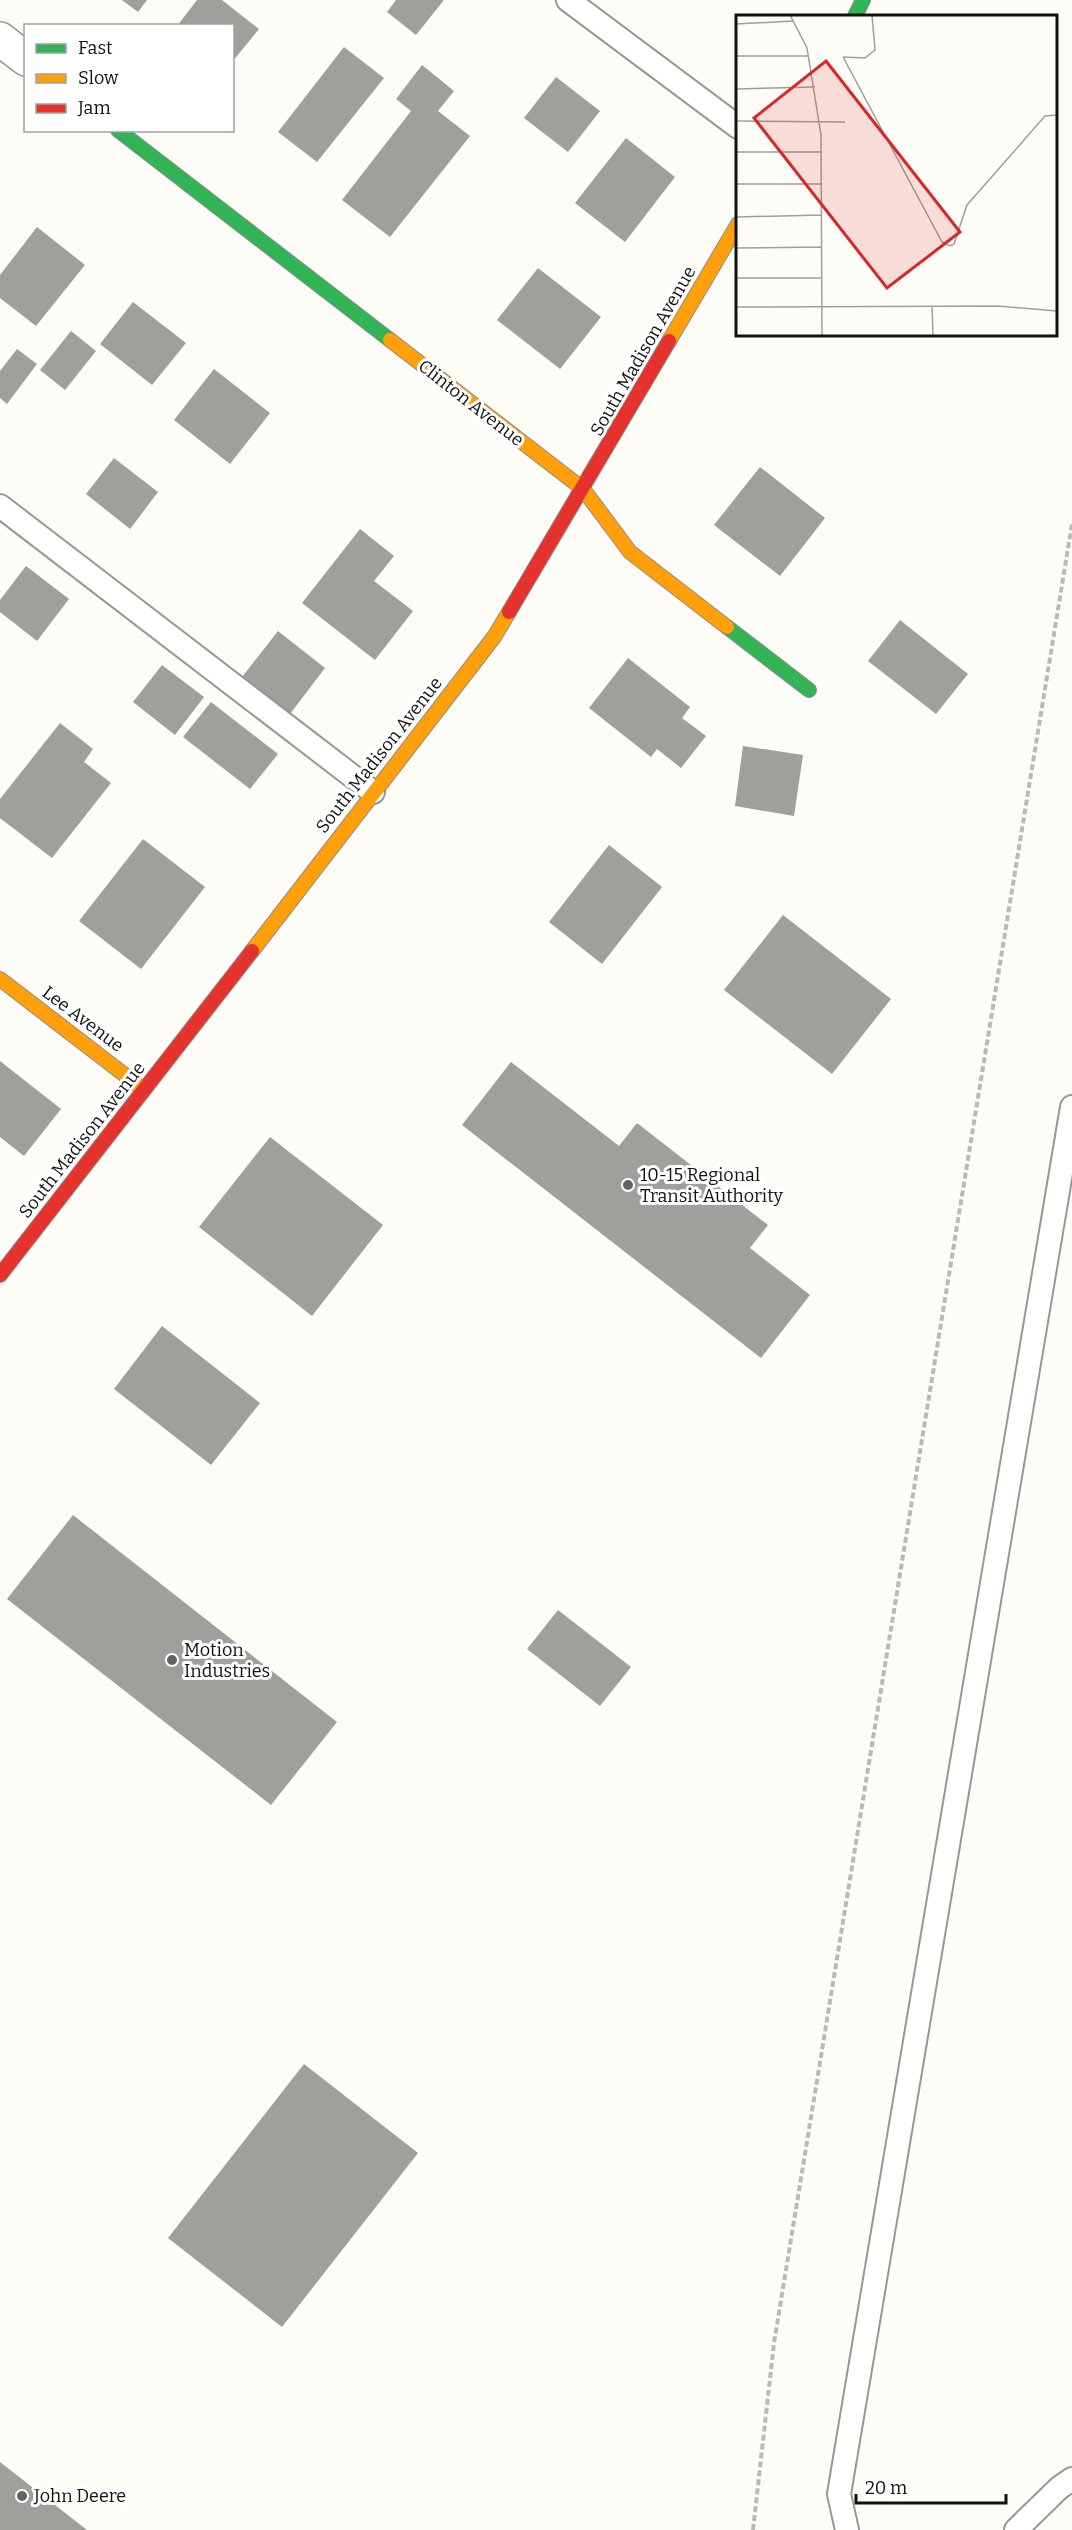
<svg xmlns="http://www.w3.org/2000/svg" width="1072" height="2530" font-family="Bitter,serif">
<rect width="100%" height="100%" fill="#fdfcf7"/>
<path fill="#a19f9c" d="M122 0H147L138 12Z
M197 0H222L259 29 232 62V26H177Z
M396 0H444L416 35 387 12Z
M344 47 384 78 317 162 278 132Z
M422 65 454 91 438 111 470 136 390 237 342 200 411 111 396 99Z
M556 77 600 111 568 152 524 118Z
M626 138 675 177 625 242 575 203Z
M37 227 85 265 36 326 0 298V275Z
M538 268 601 317 560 369 497 320Z
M133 302 186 343 152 385 100 344Z
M71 331 96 351 65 390 40 370Z
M17 349 37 364 7 404 0 398V371Z
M214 369 270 413 230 464 174 420Z
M114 458 158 492 130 529 86 494Z
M760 467 825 518 780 576 714 525Z
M360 529 394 556 374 581 413 611 375 660 302 603Z
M26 566 69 599 37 641 0 612V600Z
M900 620 968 674 936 714 868 661Z
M278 631 325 668 290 714 242 677Z
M628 658 690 707 682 718 706 736 681 768 657 749 651 757 589 708Z
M162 665 204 697 175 735 133 702Z
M211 702 278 754 250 789 183 737Z
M60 723 93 749 84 762 111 783 52 858 0 818V799Z
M743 746 803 755 794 816 735 806Z
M143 839 205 887 141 969 79 921Z
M609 845 662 887 602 964 549 922Z
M783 915 891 999 832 1074 724 990Z
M0 1061 61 1109 24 1156 0 1137Z
M511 1062 619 1146 637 1123 768 1225 750 1248 810 1295 761 1358 462 1125Z
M270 1137 383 1225 312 1316 199 1227Z
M162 1326 260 1403 211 1465 114 1389Z
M73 1515 337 1722 271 1805 7 1599Z
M558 1610 631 1667 600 1706 527 1649Z
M304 2064 418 2153 282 2327 168 2238Z
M0 2462 87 2530H0Z"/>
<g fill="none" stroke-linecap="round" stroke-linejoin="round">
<defs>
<path id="lane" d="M568 0 738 127
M0 506 373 792
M847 2530 839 2494 1072 1107
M1016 2530 1059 2488 1072 2479"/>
<path id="street" d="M0 39 26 59"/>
<path id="fast" d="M855 16 863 0
M118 130 390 340
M727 627 809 690"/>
<path id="slow" d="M390 340 583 489 630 552 727 627
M669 341 738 224
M252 951 494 637 509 612
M0 979 143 1089"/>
<path id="jam" d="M509 612 669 341
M0 1275 252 951"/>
</defs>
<use href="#lane" stroke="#979795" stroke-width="26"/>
<use href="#street" stroke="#979795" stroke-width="36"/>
<use href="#fast" stroke="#8e8d8b" stroke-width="16"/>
<use href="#slow" stroke="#8e8d8b" stroke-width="16"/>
<use href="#jam" stroke="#8e8d8b" stroke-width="16"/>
<path stroke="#b9b9b8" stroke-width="4" stroke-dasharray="6 3" stroke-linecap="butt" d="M753 2530 774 2343 1072 524"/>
<use href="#lane" stroke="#fffffe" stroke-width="22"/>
<use href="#street" stroke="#fffffe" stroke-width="33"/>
<use href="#fast" stroke="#30b455" stroke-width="14"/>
<use href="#slow" stroke="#ff9f0a" stroke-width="14"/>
<use href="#jam" stroke="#e5322d" stroke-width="14"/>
</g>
<g fill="#646362" stroke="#fff" stroke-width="2">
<circle cx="628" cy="1185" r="6"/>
<circle cx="172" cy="1660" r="6"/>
<circle cx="22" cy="2496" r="6"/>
</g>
<g text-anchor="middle" stroke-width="6" stroke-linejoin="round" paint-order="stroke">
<g font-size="18" fill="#111" stroke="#fff">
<text transform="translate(643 351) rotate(-60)" y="6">South Madison Avenue</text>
<text transform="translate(471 403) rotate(38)" y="6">Clinton Avenue</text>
<text transform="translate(379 755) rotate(-52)" y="6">South Madison Avenue</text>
<text transform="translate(83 1019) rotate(37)" y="6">Lee Avenue</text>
<text transform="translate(82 1140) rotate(-52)" y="6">South Madison Avenue</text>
</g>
<g font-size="18" fill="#111" stroke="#fff" text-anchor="start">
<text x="640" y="1181">10-15 Regional<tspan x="640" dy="21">Transit Authority</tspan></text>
<text x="184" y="1656">Motion<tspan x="184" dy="21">Industries</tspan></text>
<text x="34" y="2502">John Deere</text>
</g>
</g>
<g transform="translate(736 15)">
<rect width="321" height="321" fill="#fdfcf7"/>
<path fill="none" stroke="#9f9e9b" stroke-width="1.5" d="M54 0 71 33 85 120 86 321M0 9 57 6M0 41H73M107 42 206 227 214 231 218 229 231 190 309 101 321 100M107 42 129 43 139 35 136 0M0 74 79 72M0 106 109 107M0 137H85M0 169H85M0 202 85 200M0 233 86 232M0 263H86M196 291 197 321M0 292 261 291 321 296"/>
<path fill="#d62828" fill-opacity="0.15" stroke="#d62828" stroke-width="3" d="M90 46 224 217 151 273 18 103Z"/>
<rect width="321" height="321" fill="none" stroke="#111" stroke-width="3"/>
</g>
<rect x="24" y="24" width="210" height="108" fill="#ffffff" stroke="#a0a0a0" stroke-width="1.5"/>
<rect x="36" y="44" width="30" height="9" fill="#30b455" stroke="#a0a0a0" stroke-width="1.5"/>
<text x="78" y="54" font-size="18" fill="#111111">Fast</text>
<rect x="36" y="74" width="30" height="9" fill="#ff9f0a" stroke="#a0a0a0" stroke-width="1.5"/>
<text x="78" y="84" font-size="18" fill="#111111">Slow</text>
<rect x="36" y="104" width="30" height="9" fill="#e5322d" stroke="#a0a0a0" stroke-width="1.5"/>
<text x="78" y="114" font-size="18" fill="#111111">Jam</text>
<path d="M856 2494v9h150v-9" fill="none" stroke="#111111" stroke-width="3"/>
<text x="865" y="2494" font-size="18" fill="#111111" stroke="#ffffff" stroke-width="4.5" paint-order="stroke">20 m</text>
</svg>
